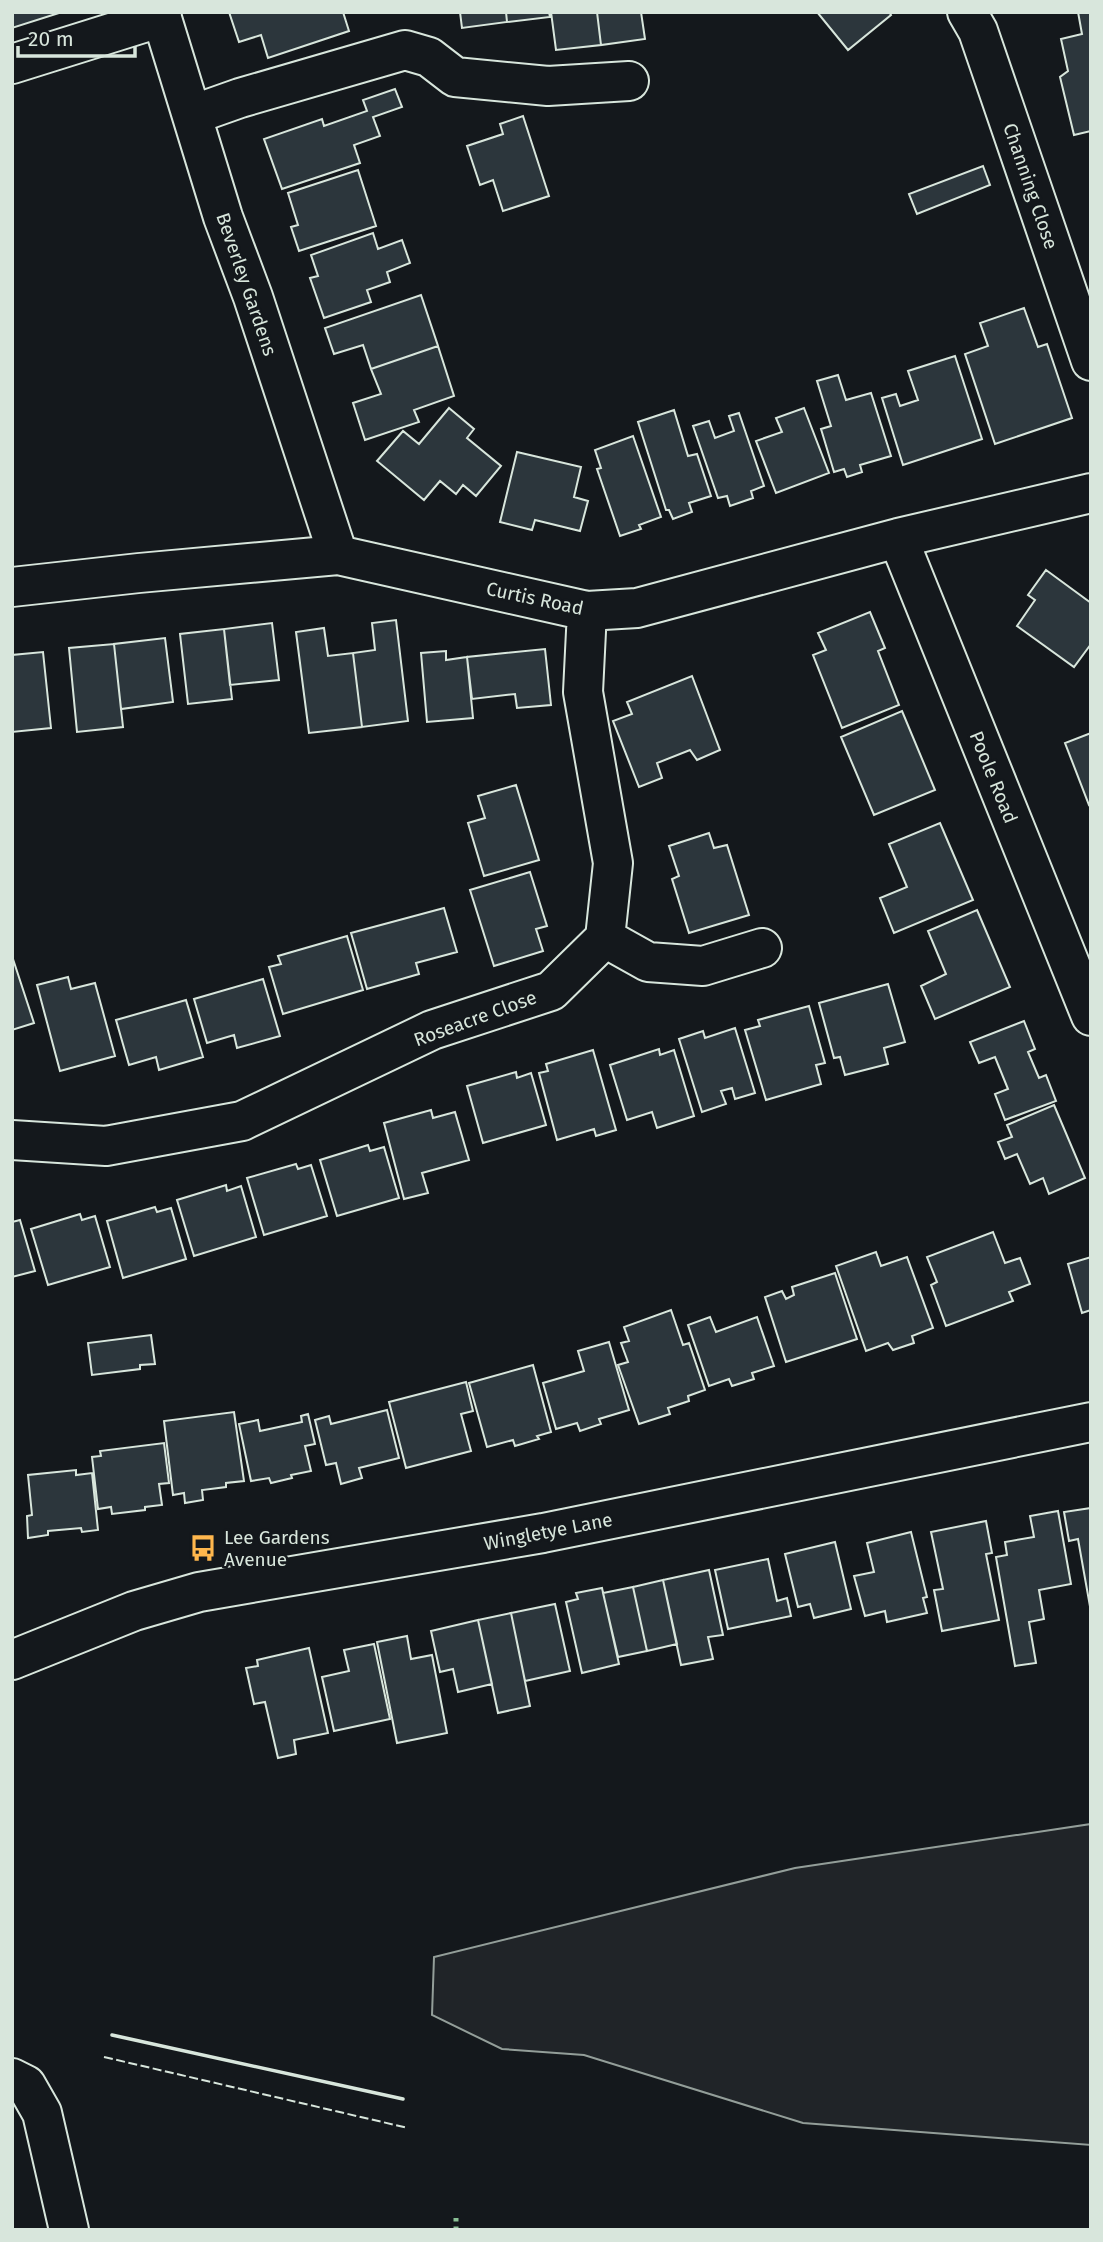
<svg xmlns="http://www.w3.org/2000/svg" width="1103" height="2242" font-family="'Fira Sans',sans-serif">
<rect width="100%" height="100%" fill="#14181c"/>
<path fill="#202428" stroke="#939e99" stroke-width="2" d="M1091 1824V2145L803 2123 584 2055 502 2049 432 2015 434 1957 795 1868Z"/>
<path fill="#2c363c" stroke="#d8e6dc" stroke-width="2" d="M12 12H59V13L12 28Z
M229 12H343L349 31 268 58 261 35 239 42Z
M460 12H506L507 22 462 28Z
M506 12H549L550 17 507 22Z
M551 12H597L601 45 556 50Z
M597 12H641L645 39 601 45Z
M817 12H889L891 15 848 50Z
M1078 12H1091V131L1074 135 1060 77 1068 71 1061 39 1082 34Z
M395 89 402 107 373 117 380 136 354 145 360 163 282 189 264 139 322 119 324 126 367 111 363 100Z
M523 116 549 196 503 211 493 180 480 185 467 146 503 134 500 124Z
M983 166 990 185 917 214 909 194Z
M358 170 376 226 299 251 291 227 298 225 288 193Z
M373 233 378 249 402 240 410 263 387 272 390 282 367 290 371 302 324 318 310 278 318 276 311 255Z
M421 295 438 346 371 369 363 345 334 354 325 328Z
M1024 308 1038 347 1047 344 1072 418 995 444 965 354 988 346 980 323Z
M438 346 454 396 414 410 419 422 365 440 353 403 381 394 371 369Z
M955 356 982 439 903 465 882 398 896 394 900 406 918 400 908 371Z
M838 375 846 400 871 393 891 456 860 465 862 472 847 477 844 469 834 472 821 429 831 426 817 381Z
M449 408 474 429 467 438 501 466 476 496 463 485 456 494 440 481 424 500 377 461 403 431 419 444Z
M804 408 829 473 776 493 756 441 782 432 776 418Z
M674 410 688 456 697 454 711 496 689 503 692 512 673 519 669 510H666L638 422Z
M739 413 764 486 751 491 753 498 730 506 727 496 718 498 693 426 709 421 715 438 734 431 729 416Z
M633 436 661 517 639 525 641 529 620 536 597 469 601 468 595 450Z
M517 452 581 467 574 497 588 501 580 531 535 520 532 530 500 522Z
M1046 570 1091 603V644L1074 667 1017 626 1035 600 1028 595Z
M870 612 885 648 878 651 899 705 842 728 813 655 826 650 818 633Z
M396 620 408 721 362 727 353 653 375 650 372 623Z
M272 623 279 680 230 685 224 629Z
M324 628 328 656 353 653 362 727 309 733 296 632Z
M224 629 232 699 188 704 180 634Z
M165 638 173 702 121 709 114 644Z
M114 644 123 727 77 732 69 648Z
M545 649 551 705 517 708 515 694 472 699 467 657Z
M446 651V660L467 657 473 718 427 722 421 653Z
M43 652 51 728 12 732V655Z
M692 676 720 750 697 760 690 750 657 763 662 778 639 787 613 721 632 714 627 702Z
M902 711 935 790 874 815 841 737Z
M1091 733V804L1089 805 1065 743Z
M516 785 539 860 484 876 468 823 485 818 478 796Z
M940 823 973 900 894 933 880 898 907 887 889 844Z
M709 833 714 848 727 845 749 915 689 933 672 879 679 876 669 846Z
M530 872 547 926 536 929 543 951 494 966 470 890Z
M444 908 457 952 416 963 419 974 367 989 351 933Z
M977 910 1010 987 935 1019 921 986 946 974 928 931Z
M347 936 363 990 283 1014 269 967 281 964 278 956Z
M12 956 34 1023 12 1030Z
M68 977 71 989 95 983 115 1056 60 1071 37 985Z
M263 979 280 1036 237 1048 234 1035 207 1043 194 999Z
M888 984 905 1042 884 1048 888 1064 845 1075 840 1057 834 1058 819 1003Z
M186 1000 203 1057 159 1070 156 1057 129 1065 116 1020Z
M809 1006 825 1063 816 1065 821 1084 766 1100 745 1030 760 1026 758 1020Z
M1024 1021 1035 1049 1028 1052 1039 1078 1046 1075 1056 1101 1005 1120 995 1094 1008 1089 995 1057 979 1063 970 1042Z
M735 1028 755 1093 735 1099 732 1088 721 1091 726 1104 702 1112 679 1039 703 1031 705 1038Z
M659 1049 660 1055 674 1050 694 1116 657 1128 652 1112 627 1120 610 1065Z
M593 1050 616 1130 596 1136 594 1129 557 1140 539 1073 548 1071 546 1064Z
M516 1072 517 1078 531 1073 546 1125 483 1143 467 1086Z
M1054 1105 1085 1178 1049 1194 1043 1178 1030 1184 1017 1154 1005 1159 998 1142 1012 1137 1007 1125Z
M431 1110 433 1118 455 1112 469 1160 422 1173 428 1193 404 1199 384 1123Z
M368 1145 370 1151 384 1147 399 1198 337 1216 320 1160Z
M296 1164 298 1169 311 1165 327 1216 264 1235 247 1178Z
M226 1185 227 1191 241 1186 256 1237 194 1256 177 1200Z
M155 1207 157 1212 171 1208 186 1259 123 1278 107 1221Z
M80 1214 82 1220 95 1216 110 1267 48 1285 31 1229Z
M20 1220 35 1271 12 1277V1222Z
M993 1232 1005 1263 1020 1258 1030 1284 1009 1292 1013 1301 946 1326 931 1285 937 1282 927 1257Z
M876 1252 881 1266 907 1257 933 1328 912 1336 914 1343 893 1350 888 1343 866 1351 836 1266Z
M1091 1257V1310L1082 1313 1068 1264Z
M835 1273 857 1339 786 1362 765 1297 782 1291 786 1299 794 1295 792 1287Z
M671 1310 683 1345 689 1343 705 1390 688 1396 689 1401 668 1408 670 1414 639 1424 618 1365 628 1362 621 1343 629 1341 624 1327Z
M710 1317 716 1332 757 1317 774 1366 752 1373 754 1379 732 1386 729 1379 709 1386 688 1325Z
M151 1335 155 1364 140 1365V1369L92 1375 88 1343Z
M609 1342 629 1410 599 1419 601 1424 580 1431 577 1423 556 1429 543 1383 584 1371 578 1351Z
M533 1365 551 1432 537 1436 539 1439 515 1446 513 1440 487 1447 469 1383Z
M466 1382 473 1411 461 1414 471 1451 406 1468 389 1402Z
M387 1410 399 1458 359 1468 362 1478 341 1484 336 1463 326 1465 315 1420 329 1416 331 1424Z
M234 1412 244 1481 226 1483V1487L202 1490 203 1500 185 1503 184 1493 173 1495 164 1421Z
M308 1414 315 1444 305 1446 311 1471 291 1475 292 1478 271 1483 269 1478 251 1481 239 1424 258 1420 260 1431 302 1422 301 1416Z
M164 1443 169 1483 159 1484 162 1505 145 1507V1510L112 1514 111 1507 98 1509 92 1457 101 1456 100 1451Z
M76 1470V1475L92 1473 98 1530 82 1532 81 1528 48 1531V1535L28 1538 27 1516 32 1515 28 1475Z
M1091 1508V1612L1078 1539 1069 1541 1064 1512Z
M1058 1511 1071 1584 1039 1590 1044 1619 1029 1622 1036 1663 1015 1666 996 1557 1007 1555 1005 1542 1034 1537 1030 1516Z
M986 1521 992 1553 986 1554 999 1620 942 1631 934 1590 943 1589 931 1532Z
M911 1532 927 1597 923 1598 927 1613 887 1622 885 1611 865 1616 854 1576 874 1572 867 1543Z
M835 1542 851 1609 814 1618 810 1604 798 1607 785 1554Z
M768 1559 777 1601 787 1598 791 1616 728 1629 715 1570Z
M709 1570 723 1635 708 1637 713 1659 681 1665 663 1580Z
M663 1580 677 1644 647 1651 633 1587Z
M633 1587 647 1651 618 1657 603 1593Z
M602 1588 619 1664 582 1673 566 1602 578 1599 576 1593Z
M555 1604 570 1671 525 1681 511 1613Z
M511 1613 530 1706 498 1713 478 1620Z
M478 1620 492 1684 458 1692 453 1669 440 1672 431 1631Z
M407 1636 411 1659 432 1655 447 1733 397 1743 377 1642Z
M374 1644 390 1719 334 1731 322 1677 349 1671 344 1650Z
M309 1648 328 1733 294 1740 296 1754 278 1758 265 1702 254 1704 246 1668 258 1666 257 1660Z"/>
<g fill="none" stroke-linecap="round" stroke-linejoin="round">
<defs>
<path id="minor" d="M160 12 223 217 253 297 338 555
M967 12 978 31 1091 361
M12 64 162 17
M192 115 240 98 405 50 429 57 455 77 548 86 629 81
M898 538 1091 1016
M12 587 139 573 338 555 587 611 637 608 898 538 1091 493
M605 938 648 962 703 966 762 948
M12 1140 106 1146 242 1121 432 1030 551 991 605 938 613 863 583 692 587 611
M12 1660 134 1611 199 1592 543 1533 1091 1422
M12 2078 26 2085 42 2113 69 2230"/>
</defs>
<use href="#minor" stroke="#d8e6dc" stroke-width="42"/>
<use href="#minor" stroke="#14181c" stroke-width="38"/>
<path stroke="#8ac095" stroke-width="5" stroke-dasharray="3.5 5" stroke-linecap="butt" d="M456 2230V2214"/>
<path stroke="#d8e6dc" stroke-width="2" stroke-dasharray="9 3.5" stroke-linecap="butt" d="M104 2057 408 2128"/>
<path stroke="#d8e6dc" stroke-width="3.5" d="M112 2035 403 2099"/>
</g>
<defs>
<symbol id="bus-bare" viewBox="-9 -9 18 18"><path d="M-5-6H5V4H4V6H2V4H-2V6H-4V4H-5ZM-3.5-4V0h7V-4ZM-3.5 1.2v1.5H-2V1.2ZM2 1.2v1.5H3.5V1.2Z" fill="#ffb74d" stroke="#14181c" stroke-width="2.5" paint-order="stroke"/></symbol>
</defs>
<g fill-rule="evenodd">
<use href="#bus-bare" x="184" y="1529" width="38" height="38"/>
</g>
<g text-anchor="middle" stroke-width="5" stroke-linejoin="round" paint-order="stroke">
<g font-size="19" fill="#d8e6dc" stroke="#14181c">
<text transform="translate(1031 186) rotate(71)" y="7">Channing Close</text>
<text transform="translate(247 284) rotate(71)" y="7">Beverley Gardens</text>
<text transform="translate(535 598) rotate(12)" y="7">Curtis Road</text>
<text transform="translate(994 777) rotate(68)" y="7">Poole Road</text>
<text transform="translate(475 1018) rotate(-20)" y="7">Roseacre Close</text>
<text transform="translate(548 1531) rotate(-11)" y="7">Wingletye Lane</text>
</g>
<g font-size="19" fill="#d8e6dc" stroke="#14181c" text-anchor="start">
<text x="224" y="1544">Lee Gardens<tspan x="224" dy="22">Avenue</tspan></text>
</g>
</g>
<rect width="1103" height="2242" fill="none" stroke="#d8e6dc" stroke-width="28"/>
<path d="M18 46v10h117v-10" fill="none" stroke="#d8e6dc" stroke-width="3.5"/>
<text x="28" y="46" font-size="21" fill="#d8e6dc" stroke="#14181c" stroke-width="5" paint-order="stroke">20 m</text>
</svg>
